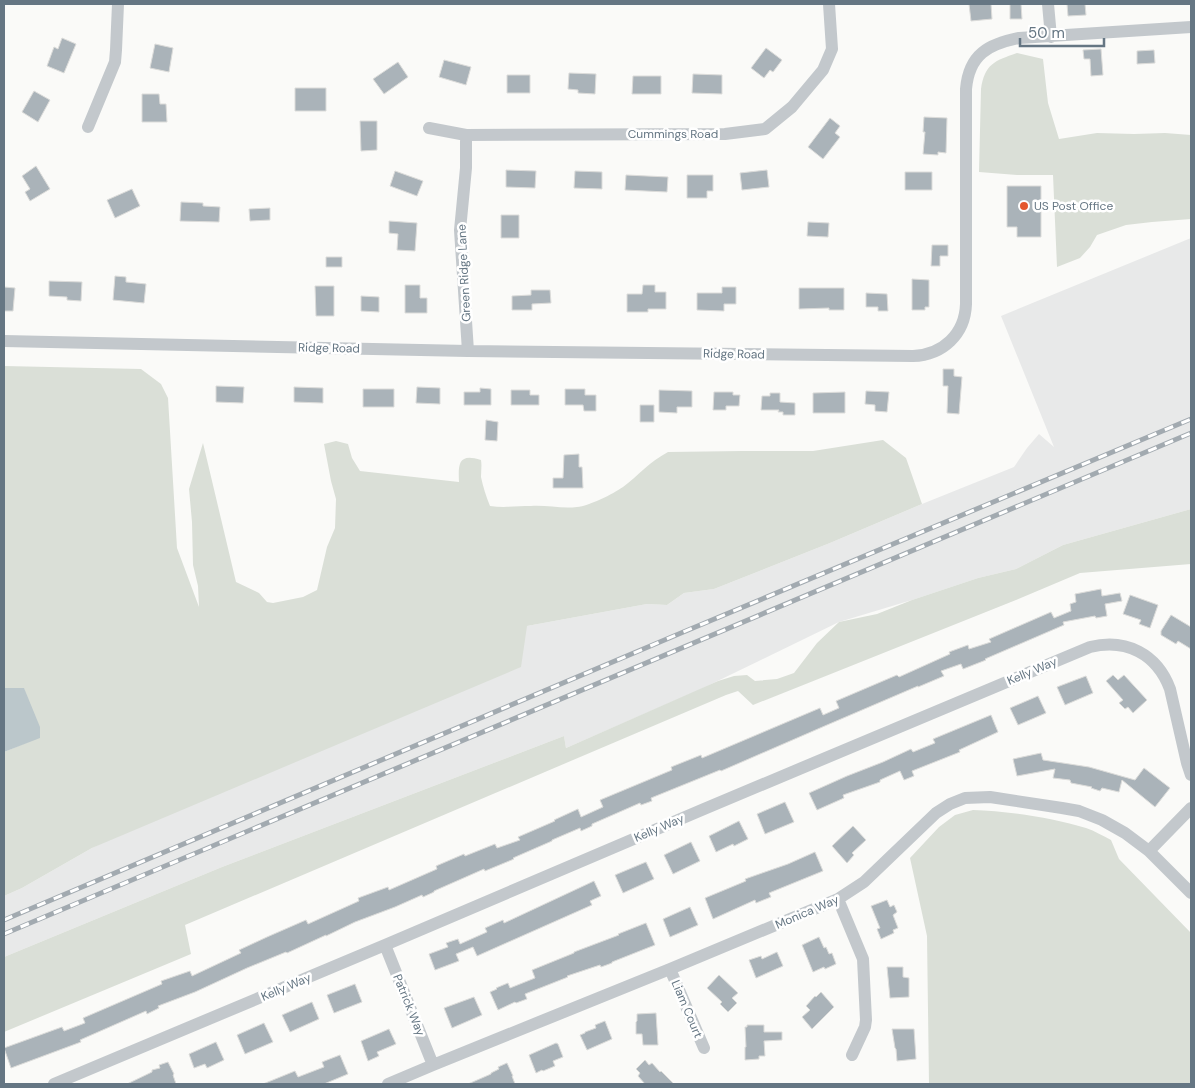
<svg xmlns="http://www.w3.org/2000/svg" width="1195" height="1088" font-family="'DM Sans',sans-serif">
<rect width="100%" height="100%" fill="#fafaf8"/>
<path fill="#e8e9e9" d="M1191 238V509L1063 545 1016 569 978 578 912 600 839 622 699 690 566 748 564 736 222 867 4 957V896L22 888 92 848 527 626 647 604 667 605 684 593 714 589 830 543 922 504 1014 467 1027 448 1039 434 1054 447 1001 316Z"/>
<path fill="#dadfd7" d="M1017 53 1043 59 1048 103 1059 139 1097 133 1134 134 1165 133 1191 135V219L1152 222 1126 225 1097 235 1090 247 1080 258 1057 267 1053 175H1017L979 172 981 89C985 64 994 61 1017 53Z
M4 366 141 369 161 384 168 398 177 548 199 607 198 586 193 565 192 522 189 489 203 443 236 582 259 593 267 602 273 603 303 597 317 590 327 547 335 528 336 499 331 481 324 444 336 441 348 444 352 458 360 471 459 482C458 463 459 453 481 460 482 466 481 471 481 477 483 487 486 496 490 506 504 508 517 506 531 506 547 505 562 509 577 507 589 506 613 494 623 487 639 475 649 462 668 452L742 451H813L883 440 906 458 922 504 830 543 714 589 684 593 667 605 647 604 527 626 521 667 92 848 22 888 4 896V752L40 737 24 689 4 688Z
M1191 509V564L1080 573 1016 600 753 705 738 691 726 695 185 925 191 954 4 1032V957L222 867 564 736 566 748 718 681 734 676 747 675 755 681 777 679 794 673 817 643 839 622 877 614 912 600 978 578 1016 569 1063 545Z
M973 810C1009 811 1052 818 1086 828 1095 831 1103 836 1111 840L1119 859 1191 933V1084H929L927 936 910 858 939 827 955 815Z"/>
<path fill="#bbc7cb" d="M4 688H24L40 727V738L4 752Z"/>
<path fill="#aab3b9" stroke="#dcdcda" d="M969 4H991L992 19 971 21Z
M1010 4H1021L1022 19H1010Z
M1067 4H1085L1086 15 1068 16Z
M62 38 76 44 64 73 47 66 54 47 58 49Z
M155 44 173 48 169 72 150 68Z
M766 48 782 60 773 72 770 70 764 78 751 68Z
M1101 49 1103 75 1091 76 1090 59H1084L1083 50Z
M1154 50 1155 63 1137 64V51Z
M444 60 471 67 466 85 439 77Z
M398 62 408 77 384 94 373 79Z
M569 73 596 74 595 94 578 93V90L568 89Z
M693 74 722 75V94L692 93Z
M507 75H530V93H507Z
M633 76H661V94H632Z
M295 88H326V111H295Z
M34 91 50 100 38 122 22 112Z
M142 94H159L160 104H166L167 122H142Z
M924 117 947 118 946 153 938 152V155L923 154 925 132H923Z
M830 118 840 126 835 133 840 137 823 159 808 147Z
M360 121H377V150L361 151Z
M36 166 50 189 30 201 25 192 30 189 22 176Z
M506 170 536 171 535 188 506 187Z
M767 170 769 187 742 190 740 173Z
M395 171 423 181 417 196 390 186Z
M575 171 602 172V189L574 188Z
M905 172H932V190H905Z
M626 175 668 177 667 192 625 190Z
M687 175H713V191H707V198H687Z
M1007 186H1041V237H1017V227H1007Z
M132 189 140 206 115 218 107 200Z
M181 202 203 203V206L220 207 219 222 180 221Z
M270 208V220L250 221 249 209Z
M501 215H519V238H501Z
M389 221 417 223 415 251 397 250 398 234 389 233Z
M808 222 829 223 828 237 807 236Z
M932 245H948V256H940V266H931Z
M326 257H342V267H326Z
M115 276 126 277V282L146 284 144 303 113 300Z
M912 279 929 280V307H925V310H912Z
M49 281 82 282 81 301 67 300V297L49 296Z
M405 285H420V298H427V313H405Z
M643 285H655V292H666V309H648V312H627V294H642Z
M315 286H334V316H316Z
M4 287 15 288 13 311H4Z
M722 287H736V304H724V311L697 310V293H722Z
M799 288H844V310H829V308L799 309Z
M531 290H550L551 303 532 304V310H512V296L531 295Z
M866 293 887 294 888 311H878V307H866Z
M361 296 379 297V312L361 311Z
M943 369H954V376L962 377 959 414 947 413 948 386H943Z
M216 386 244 387 243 403 216 402Z
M294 387 323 388V403L294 402Z
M417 387 440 388V404L416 403Z
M480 388 491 389V405H464V392H480Z
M363 389H394V407H363Z
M565 389H585V395H596V411H584L583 405H565Z
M511 390H530V395H539V405H511Z
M659 390 692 391V407H677V413L659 412Z
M866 391 889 392 887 412 875 411V405L865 404Z
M714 392H733V395H740L739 406H726V410H713Z
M845 392V413H813V393Z
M770 393H780V402L795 403V415H783V412H778L779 410H761L762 396H770Z
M640 405H654V422H640Z
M486 420 498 422 497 441 485 440Z
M579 454V467H582L583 488H553V478H563L564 455Z
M1101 589 1102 596 1120 593 1122 601 1105 604 1107 616 1096 618 1095 616 1063 622 1064 625 985 659 986 660 963 669 961 664 941 671 944 676 918 687V686L827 725 721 771 720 770 651 798 652 801 641 805 640 803 592 824V826L581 831 580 828 552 840V841L513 858 514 859 485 871 484 869 434 891V892L423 897 422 895 395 907 355 922 326 936V935L287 953 286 952 247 968 195 992 158 1006 159 1008 147 1014 146 1011 80 1040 81 1042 11 1068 4 1048 62 1027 64 1031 85 1023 83 1018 162 984 161 981 190 971 192 976 241 953 239 950 267 937 306 920 308 924 359 901 358 898 388 887 389 890 437 869 436 866 464 854 465 856 495 844 497 848 520 840 518 837 555 821 554 820 578 809 581 817 603 807 600 800 672 770 671 767 701 755 702 758 820 708 823 715 839 708 836 701 897 675 899 677 950 654 949 652 968 645 969 649 991 642 989 639 1051 612 1054 618 1071 611 1070 604 1076 602 1075 594Z
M1130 595 1158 605 1150 628 1139 624 1141 620 1123 614Z
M1171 615 1191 627V649L1178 641 1176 644 1161 635V631Z
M1113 675 1118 680 1124 675 1147 700 1133 713 1128 707 1125 709 1119 703 1123 700 1106 681Z
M1086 676 1093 693 1065 705 1057 687Z
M1038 696 1046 713 1018 725 1010 708Z
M991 715 998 732 959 750 960 752 912 771 914 776 904 780 900 771 880 780V782L843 795 844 798 817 810 809 793 847 776 883 762 911 749 913 752 935 743 933 739Z
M1041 753 1043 760 1089 767 1135 780 1144 768 1170 788 1155 807 1122 780 1119 792 1102 788 1100 791 1091 788 1092 787 1071 783 1070 780 1053 778 1055 769 1017 776 1013 759Z
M785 802 794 822 765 834 757 814Z
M739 821 748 839 734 846 733 844 716 852 709 836Z
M853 826 866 840 852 853 854 855 847 863 832 846Z
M691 842 700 861 673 874 664 855Z
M815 852 823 871 769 893 771 897 756 903 755 900 713 919 705 898 746 881 745 879 788 864Z
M646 862 654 879 623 893 615 875Z
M594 881 601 896 590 901 592 905 477 956 473 947 456 954 459 961 435 970 429 954 448 947 446 943 458 939 460 944 487 932 485 928 503 920 504 923Z
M887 900 890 907 894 905 897 912 893 915 898 928 893 930 894 933 881 939 877 929 880 928 871 906Z
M690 907 698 925 670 937 663 919Z
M646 923 655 945 612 962V963L601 967 600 965 567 976 568 977 525 994 527 999 516 1003 515 1002 498 1010 490 992 497 989 496 988 508 983 510 988 535 978 532 970 574 953V952L619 935 618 934Z
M819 937 824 948 826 947 829 954 832 953 836 964 825 969 824 967 813 972 802 945Z
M777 952 783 966 756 978 749 960 761 956 762 959Z
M887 967H903V977L909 978V997L890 998Z
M719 975 738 993 732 998 737 1003 728 1012 720 1004 722 1002 707 988Z
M355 984 362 1002 334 1013 327 995Z
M821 992 834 1007 812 1029 802 1017 810 1010 806 1006 815 996 816 997Z
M474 997 482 1015 452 1028 444 1008Z
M312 1002 319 1019 290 1032 282 1015Z
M656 1013 658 1045H643L642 1034H636V1022L637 1021V1014Z
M605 1021 612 1039 587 1050 580 1035 585 1033V1032L596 1028 595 1025Z
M264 1023 273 1042 245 1054 237 1035Z
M747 1025H764V1032H782V1040L764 1041 765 1056H759V1059L745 1060V1047H746L745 1027H747Z
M389 1029 396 1044 377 1052 379 1056 368 1061 361 1041Z
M892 1029H914L916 1059 897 1061 896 1049 895 1048Z
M216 1042 224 1060 207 1068 205 1064 194 1068 189 1054Z
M556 1043 558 1044 563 1057 553 1061 555 1066 543 1071 542 1070 536 1073 529 1055Z
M340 1055 348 1074 324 1084H263L295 1071 298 1077 324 1067 322 1062Z
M645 1060 649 1065 652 1063 660 1072 661 1071 674 1084H645L638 1076 640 1073 636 1069Z
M168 1062 174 1074 173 1075 176 1084H127L152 1072V1070L160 1068 159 1065Z
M507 1063 513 1076H512L515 1084H468L491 1074V1073L499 1069 498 1067Z"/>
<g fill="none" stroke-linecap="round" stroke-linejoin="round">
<path stroke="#c3c8cc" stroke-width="12" d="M1048 4 1051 37
M88 127 115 62 116 50 118 4
M429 128 466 135 725 134 765 129 792 107 823 70 832 49 829 4
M466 135V168L460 230 468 351
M4 341 468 351 913 356C943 355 965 334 966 304V89C969 54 989 44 1019 38L1191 27
M1149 851 1191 808
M838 899 863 959 866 1020 865 1027 852 1055
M385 945 433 1065
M670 969 704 1048
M54 1084 385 945 704 809 1090 647C1126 638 1157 654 1170 689L1187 763 1191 775
M388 1084 433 1065 670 969 838 899 864 882 936 813 950 804 965 798 990 797 1062 808 1079 811 1102 820 1125 833 1149 851 1191 893"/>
<defs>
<path id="rail" d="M4 920 681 633 1191 419
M4 934 1191 433"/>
</defs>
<use href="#rail" stroke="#a2aab0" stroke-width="5"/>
<use href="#rail" stroke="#fff" stroke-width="3" stroke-dasharray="9" stroke-linecap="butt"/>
</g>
<circle fill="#e4572e" stroke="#fff" stroke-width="2" cx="1024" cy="206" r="5"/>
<g text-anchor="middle" stroke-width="5" stroke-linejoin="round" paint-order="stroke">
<g font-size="12" fill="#657683" stroke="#fff">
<text x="673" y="138">Cummings Road</text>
<text transform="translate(464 273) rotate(-93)" y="4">Green Ridge Lane</text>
<text transform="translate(329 348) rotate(1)" y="4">Ridge Road</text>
<text transform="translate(734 354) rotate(1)" y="4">Ridge Road</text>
<text transform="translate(1032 671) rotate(-23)" y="4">Kelly Way</text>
<text transform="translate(659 828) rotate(-23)" y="4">Kelly Way</text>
<text transform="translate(807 912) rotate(-23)" y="4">Monica Way</text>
<text transform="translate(286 987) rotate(-23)" y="4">Kelly Way</text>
<text transform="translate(409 1005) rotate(68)" y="4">Patrick Way</text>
<text transform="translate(687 1009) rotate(67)" y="4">Liam Court</text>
</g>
<g font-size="12" fill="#657683" stroke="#fff" text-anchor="start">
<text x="1034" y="210">US Post Office</text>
</g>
</g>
<rect width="1195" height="1088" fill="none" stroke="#657683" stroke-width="10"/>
<path d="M1020 38v8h84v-8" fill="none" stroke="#657683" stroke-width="2.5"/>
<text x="1028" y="38" font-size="15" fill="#657683" stroke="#ffffff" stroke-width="4" paint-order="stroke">50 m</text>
</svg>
